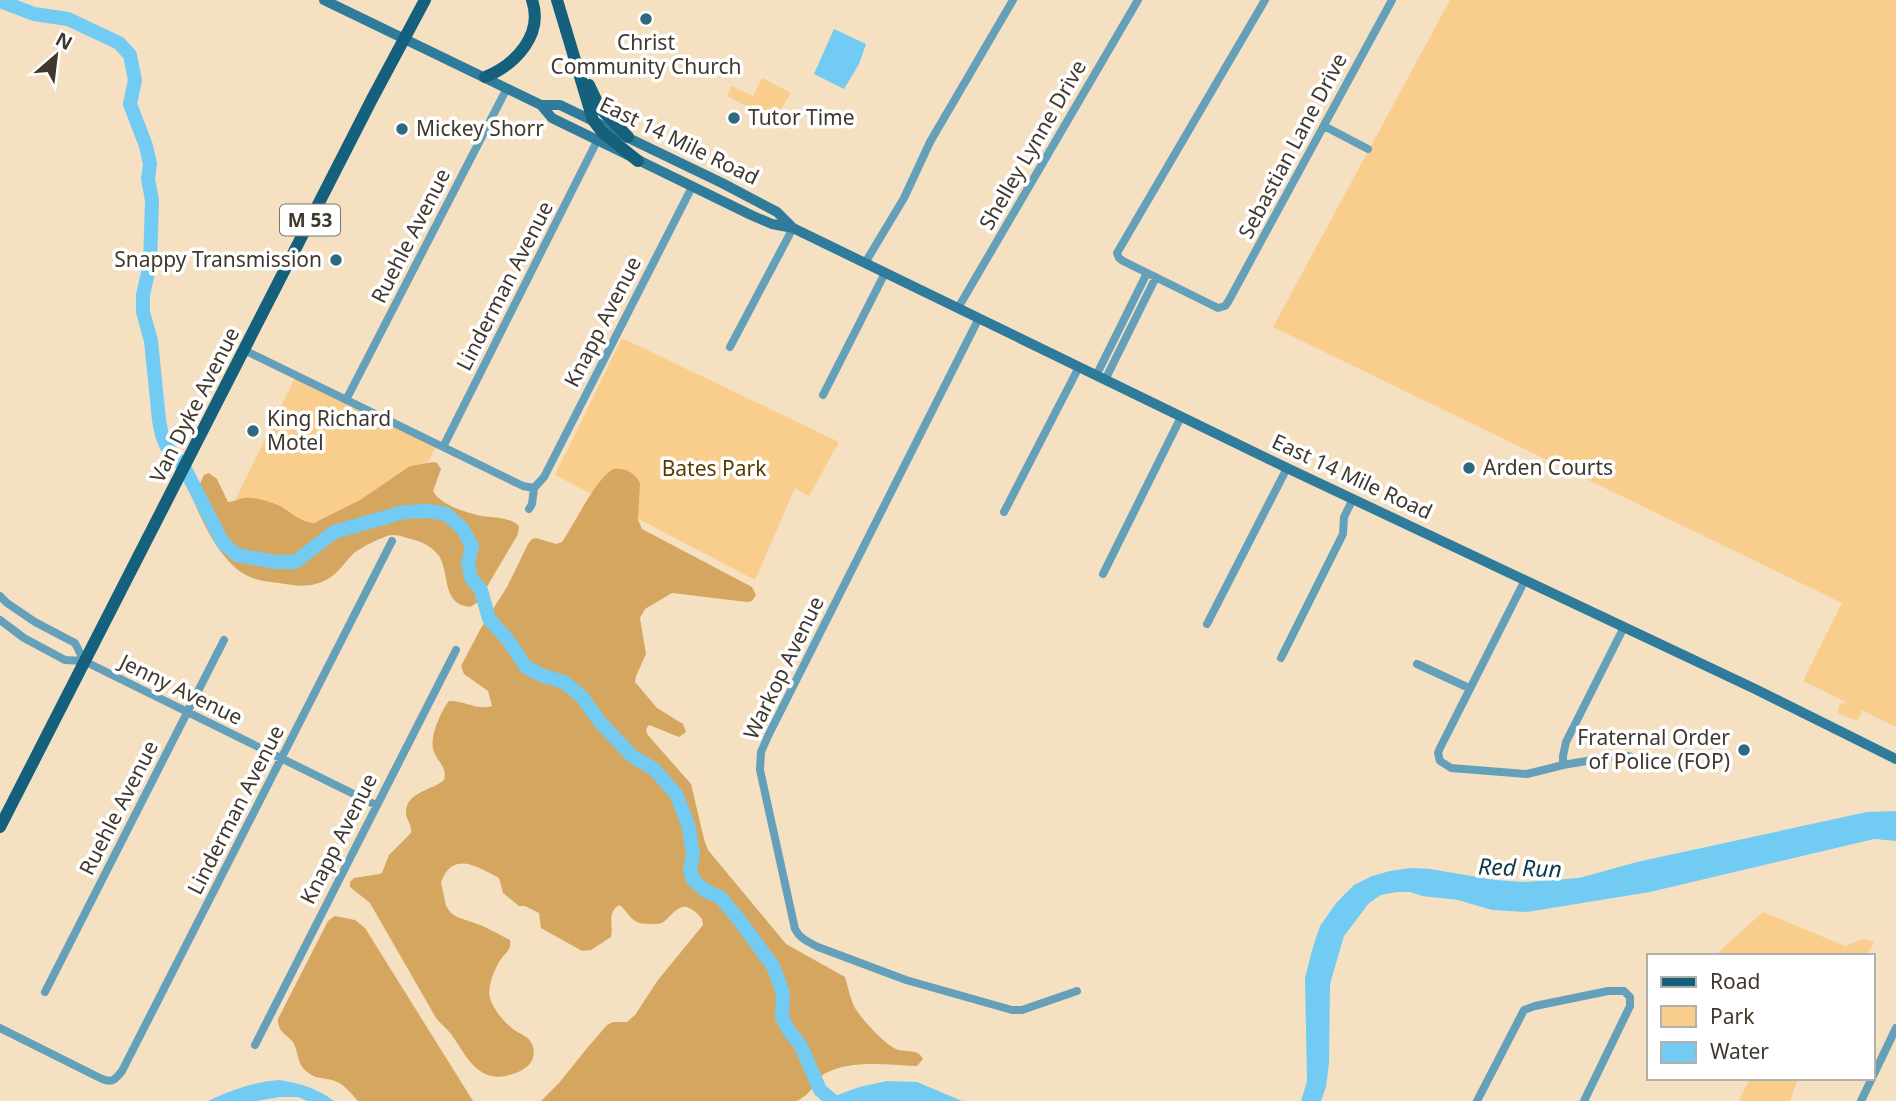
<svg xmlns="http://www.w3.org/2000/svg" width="1896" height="1101" font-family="'Noto Sans',sans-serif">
<rect width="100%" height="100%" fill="#f6e0c2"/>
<path fill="#f9cd8c" d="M1450 0H1896V727L1861 710V715L1857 720 1852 719 1838 713 1840 704 1846 702 1803 681 1842 603 1273 327Z
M762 78 791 93 773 121 760 115V113L727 96 732 86 753 96Z
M622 338 839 442 809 496 795 488 755 580 555 475Z
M295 378 436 447 428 462 410 466 360 500 318 522H306L278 505 234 502Z
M1763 912 1845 946 1864 939 1874 942 1866 956H1714Z
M1750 1078H1798L1790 1101H1739Z"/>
<path fill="#d4a660" d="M433 462 437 463 441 469 433 491C440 505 467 513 482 516 494 518 510 517 519 526L518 534 478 602 470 607C441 604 450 573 439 556 431 545 420 541 407 538 402 536 397 535 392 535 383 536 360 548 353 554 344 563 338 574 326 580 310 588 296 586 279 583 269 582 258 581 248 576 222 564 203 524 193 499L204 475 209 473 217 479 228 502C234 502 238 499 244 498 255 497 268 501 278 505 290 511 300 522 314 523L360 500 410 466Z
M613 469C625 468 634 472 640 483L638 520 642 529 752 587 756 595 752 601 747 602 672 593 645 609 640 618 646 654 636 676 635 682 657 708 683 724 686 732 679 737 649 725 646 729 647 734 691 784 704 839 708 850 786 944 845 977C848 986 849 995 853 1004 858 1016 883 1042 894 1048 905 1054 917 1047 923 1059L917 1066C887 1065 852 1059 824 1074 818 1078 815 1086 810 1091 807 1095 802 1098 797 1101H541L559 1083 588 1047 607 1025 613 1022H627L635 1015 658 980 703 925 702 919C699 915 694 910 689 908 679 902 670 918 662 923 656 925 645 924 639 923 630 920 626 909 619 905 606 914 614 925 611 937L591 950 582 951 541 928 539 913 525 906H519L503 893 499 878C478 867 453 850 441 882L446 906 451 913 457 917 483 926 510 940C512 951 504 953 499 962 494 971 487 987 490 998 493 1009 506 1025 516 1031 522 1035 529 1037 532 1044 536 1053 533 1063 525 1068 520 1072 513 1074 506 1076 476 1082 465 1053 451 1034 446 1028 441 1024 436 1018L370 903 350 887V882L354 878 380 874 382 873 389 855 411 833C412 824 406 820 406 812 406 792 433 790 444 780 448 767 436 761 433 749 430 736 441 711 449 701 463 700 479 711 492 706L488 691 464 674 461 666 481 628 507 587 528 544 532 539 536 538 556 544 562 542C575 523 595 480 613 469Z
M335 916 355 920 365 928 473 1101H358C350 1092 343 1083 332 1080 322 1078 313 1078 306 1071 296 1063 299 1050 292 1041 285 1034 277 1030 278 1019L328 921Z"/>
<path fill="#72cbf3" d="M834 29 866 44 859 64 844 89 814 74Z
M1896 811V841L1874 839 1650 892 1527 912 1492 910 1458 900 1422 896 1410 892H1397L1381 895 1369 903 1344 936 1330 984 1329 1063 1326 1087 1321 1101H1301L1307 1081 1305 978 1312 950 1320 926 1337 902 1354 885 1372 876 1390 871 1411 868 1430 869 1495 880 1524 882 1579 878 1637 862 1867 812Z
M279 1080C299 1083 317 1088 334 1101H307L298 1097H280L257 1101H208C232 1090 253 1082 279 1080Z
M887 1081 917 1082 962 1101H822L859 1087Z"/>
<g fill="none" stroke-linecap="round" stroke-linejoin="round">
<path stroke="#72cbf3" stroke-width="14" d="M0 1 34 14 68 19 119 43 130 55 135 80 130 104 146 146 150 164 148 179 152 200 150 264 143 295V312L151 341 159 420 162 435 167 447 184 467 223 543 237 555 275 562H295L334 532 404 512 429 511 446 514 462 528 472 546 468 563 471 578 481 590 489 619 508 640 526 667 543 676 564 682 582 697 600 722 632 756 654 769 676 794 688 824 693 854 690 870 693 880 706 891 720 897 740 921 773 966 783 993 782 1018 790 1032 801 1046 820 1090 833 1101"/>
<path stroke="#65a0bb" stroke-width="8" d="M1265 0 1117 253 1119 258 1123 261 1218 308 1225 306 1228 302 1392 0
M1324 126 1368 149
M865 263 904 198 930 142 1013 0
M958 308 1138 0
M979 318 768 736 761 752 760 770 795 929C800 939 809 942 818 947L906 980 1012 1010H1022L1077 991
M730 347 793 228
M244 350 523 486 534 488
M1096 376 1147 273
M1105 380 1156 277
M823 395 885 273
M346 400 507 88
M443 447 597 141
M529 509 532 504 534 488 544 477 692 187
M1004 512 1079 367
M1103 574 1181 417
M1525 580 1440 748 1438 753 1440 761 1451 768 1527 774 1563 765 1622 755 1632 757 1642 763
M0 596 7 603 35 622 75 643 84 661
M0 620 24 638 65 660 84 661 376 805
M1207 624 1287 468
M1281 658 1343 534 1344 517 1353 499
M1417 664 1469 688
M1563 765V756L1566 742 1624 627
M45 992 224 640
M0 1028 102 1079C112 1083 115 1080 122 1071L392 541
M255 1045 456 650
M1873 1076 1896 1028
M1477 1101 1524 1010 1535 1006 1608 991H1624L1630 997V1006L1584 1101
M1861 1101 1872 1078"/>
<path stroke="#2f7b9b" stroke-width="10" d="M324 0 541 105H560L722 183 777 212 793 228
M541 105 552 118 751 215 772 224 793 228 1287 468 1753 688 1896 759"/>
<path stroke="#15607d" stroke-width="12" d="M557 0 593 120 602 132 638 161
M485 77C515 65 544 35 532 0
M589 85 600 108 628 137
M0 827 372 99 425 0"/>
</g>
<g fill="#2e6881" stroke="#fff" stroke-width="2.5">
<circle cx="646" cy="19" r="7"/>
<circle cx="734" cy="118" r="7"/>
<circle cx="402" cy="129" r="7"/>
<circle cx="336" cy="260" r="7"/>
<circle cx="253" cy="431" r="7"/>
<circle cx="1469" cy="468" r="7"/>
<circle cx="1744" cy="750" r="7"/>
</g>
<g text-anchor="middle" stroke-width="7" stroke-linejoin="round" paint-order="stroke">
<rect fill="#fff" stroke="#7a746c" stroke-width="2" x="280" y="204.5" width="60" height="31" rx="5"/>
<g font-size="19" font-weight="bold" fill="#41382d">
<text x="310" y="227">M 53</text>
</g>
<g font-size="21" fill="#41382d" stroke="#fff" text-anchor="start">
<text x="646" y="50" text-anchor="middle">Christ<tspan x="646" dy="24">Community Church</tspan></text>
<text x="748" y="125">Tutor Time</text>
<text x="416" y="136">Mickey Shorr</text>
<text x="322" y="267" text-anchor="end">Snappy Transmission</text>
<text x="267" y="426">King Richard<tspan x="267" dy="24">Motel</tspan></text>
<text x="1483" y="475">Arden Courts</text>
<text x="1730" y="745" text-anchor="end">Fraternal Order<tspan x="1730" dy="24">of Police (FOP)</tspan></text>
</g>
<g font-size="21" fill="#41382d" stroke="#fff">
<text transform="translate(679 141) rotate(26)" y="7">East 14 Mile Road</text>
<text transform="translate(1033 145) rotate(-60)" y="7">Shelley Lynne Drive</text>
<text transform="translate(1293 146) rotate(-62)" y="7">Sebastian Lane Drive</text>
<text transform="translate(411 236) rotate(-63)" y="7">Ruehle Avenue</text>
<text transform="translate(505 286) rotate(-63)" y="7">Linderman Avenue</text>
<text transform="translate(603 322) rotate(-63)" y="7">Knapp Avenue</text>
<text transform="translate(195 405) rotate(-63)" y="7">Van Dyke Avenue</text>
<text transform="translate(1352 477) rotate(25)" y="7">East 14 Mile Road</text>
<text transform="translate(784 668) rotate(-64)" y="7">Warkop Avenue</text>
<text transform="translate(181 690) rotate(26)" y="7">Jenny Avenue</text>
<text transform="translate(119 808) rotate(-63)" y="7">Ruehle Avenue</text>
<text transform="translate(236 810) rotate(-63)" y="7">Linderman Avenue</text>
<text transform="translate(339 839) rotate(-63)" y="7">Knapp Avenue</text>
</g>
<g font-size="21" fill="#5a3b00" stroke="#fff">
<text x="714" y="476">Bates Park</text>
</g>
<g font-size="23" font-style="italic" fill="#113a4b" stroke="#fff">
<text transform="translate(1520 868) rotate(2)" y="8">Red Run</text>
</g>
</g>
<rect x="1647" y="954" width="228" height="126" fill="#ffffff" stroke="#b3afab" stroke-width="2"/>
<rect x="1661" y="977" width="35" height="10" fill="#15607d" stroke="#b3afab" stroke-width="2"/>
<text x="1710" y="989" font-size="21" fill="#41382d">Road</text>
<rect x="1661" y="1006" width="35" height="21" fill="#f9cd8c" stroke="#b3afab" stroke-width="2"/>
<text x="1710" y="1024" font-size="21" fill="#41382d">Park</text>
<rect x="1661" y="1042" width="35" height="21" fill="#72cbf3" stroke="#b3afab" stroke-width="2"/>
<text x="1710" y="1059" font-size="21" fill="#41382d">Water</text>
<g transform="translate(56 56) rotate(28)" stroke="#ffffff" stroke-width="5" paint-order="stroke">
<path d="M0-5L12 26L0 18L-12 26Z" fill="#41382d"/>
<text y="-10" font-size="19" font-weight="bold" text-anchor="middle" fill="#41382d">N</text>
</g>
</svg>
